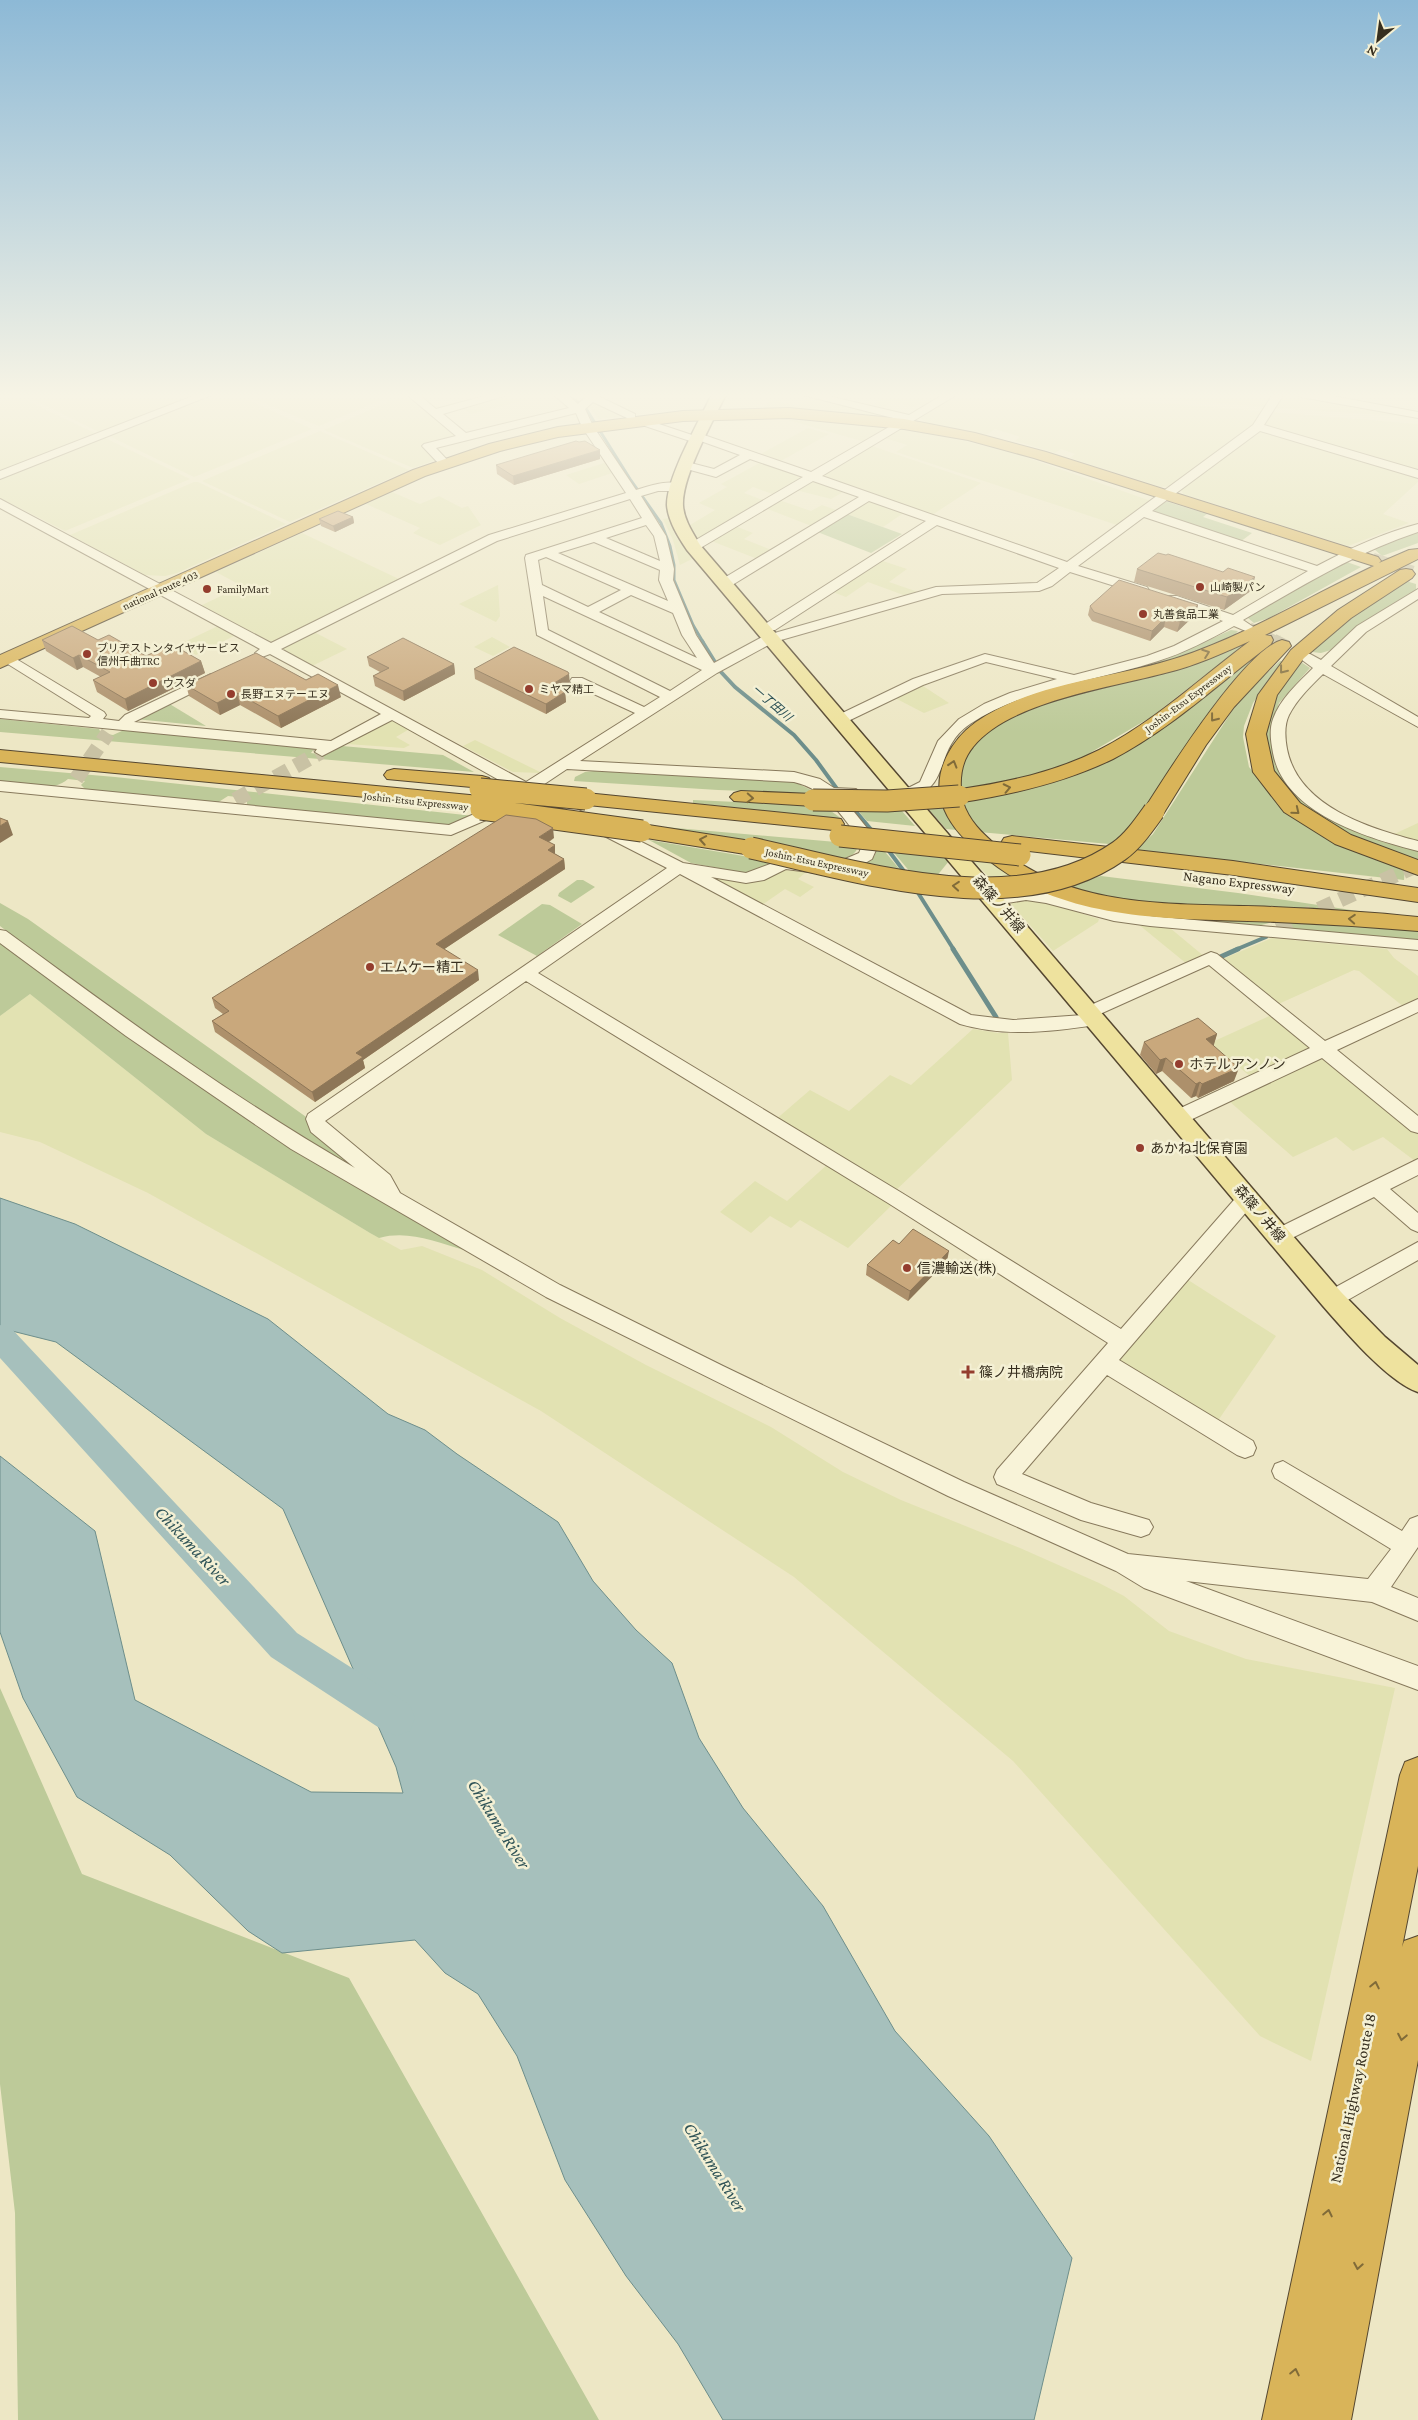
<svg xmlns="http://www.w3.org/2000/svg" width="1418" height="2420" font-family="'Crimson Pro','Noto Sans JP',serif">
<rect width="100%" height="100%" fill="#ede7c5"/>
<path fill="#e2e2b2" d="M22 394H205L103 434Z
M214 394H235L312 429 194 477 107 435Z
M242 394H396L319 426Z
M512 394H547L471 414 461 407Z
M885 394H926L921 398 934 403 927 407 918 404 913 407 892 401 885 407 874 405Z
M959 394 978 398 984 394H1046L1262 411 1255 426 1173 486 1161 487 1070 458 1075 454 1061 449 1055 453 1015 441 1020 437 995 429 986 435 927 423 920 418Z
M1112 394H1261L1273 397 1266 407Z
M1284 394H1294L1415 417 1274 408Z
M404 395H408L457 435 425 444 436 460 413 468 324 430Z
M17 396 99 435 0 473V402Z
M808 397 882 414 879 416 817 410 762 408 772 400 797 406Z
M592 403H598L625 416 598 419 588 405Z
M1271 412 1418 424V472L1268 428 1265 425Z
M788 420 846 423 890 427 865 442Z
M808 428 829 434 779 462 759 455Z
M900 429 948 437 1014 453 1151 501 1117 525 896 452 907 445 885 438Z
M320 431 409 470 290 522 202 481Z
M1258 432H1266L1418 477V482L1383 514 1409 523 1348 546 1183 494 1181 489Z
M103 437 190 479 65 531 0 498V476Z
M872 446 981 483 932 515 823 477V474Z
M763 461 806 477 775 495 753 487 744 493 765 501 697 540 690 525 715 510 699 503 727 487 721 484Z
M604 463H610L615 472 579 484 566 475Z
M811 481H817L845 491 831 499 796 490Z
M194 482H198L286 524 177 573 165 576 145 575 70 535Z
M392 492 420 504 439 496 462 508 468 506 481 525 440 545 413 533 420 528 366 504Z
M779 500 811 511 822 505 839 511 814 527 765 508Z
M867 500 905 512 883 527 844 513Z
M669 518 675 535 692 559 680 565 673 540 663 519Z
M735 526 753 533 744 539 774 551 760 560 709 540Z
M302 533 401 580 274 643 200 606 242 586 216 572Z
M880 560 907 569 889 582 918 592 906 596 868 582 846 597 830 591Z
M498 585 500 616 496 622 459 604Z
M218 626 236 635 196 655 178 645Z
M314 632 347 649 312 666 282 650 283 647Z
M492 637 510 647 493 656 474 647Z
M920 684 949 703 924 713 893 697Z
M390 721H397L411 728 396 737 410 745 404 748 347 744Z
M475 740 542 773 513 772 463 746Z
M1418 823V843L1390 836Z
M969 857 985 858 1012 876 990 878Z
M786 870 806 872 798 879 814 887 800 897 785 889 762 905 713 879 717 877 758 880Z
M1015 899 1042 901 1099 919 1098 922 1053 951 1011 904Z
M1138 924 1170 928 1205 957 1187 964Z
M1272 938 1387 949 1394 958 1418 976V999L1404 1007 1359 971 1354 970 1274 1006 1218 961Z
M30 994 206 1134 370 1233 401 1250 422 1246 482 1270 560 1318 646 1365 771 1427 843 1472 901 1500 1020 1548 1099 1583 1124 1596 1169 1631 1246 1659 1395 1688 1311 2061 1260 2036 1013 1761 794 1577 541 1411 148 1193 40 1142 0 1132V1016Z
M1276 1013 1318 1048 1251 1077 1210 1043Z
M973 1029 998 1033H1008L1012 1080 894 1192 774 1121 810 1090 849 1111 890 1075 911 1085Z
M1327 1055 1418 1130V1159L1415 1161 1383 1137 1353 1151 1336 1137 1293 1157 1229 1101Z
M829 1163 893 1204 848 1248 800 1220 791 1228 770 1216 751 1233 720 1212 755 1181 787 1201Z
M1185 1278 1276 1336 1215 1425 1112 1363Z"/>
<path fill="#bdca99" d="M1162 502H1168L1207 514 1203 517 1252 533 1240 542 1149 511Z
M844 513 902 534 871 553 815 531Z
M1418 531V543L1382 556 1373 548Z
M1344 561 1361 567 1269 618 1254 623 1248 618 1253 612Z
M1406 581 1416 584V591L1362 625 1331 650 1321 653 1312 652C1338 621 1372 601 1406 581Z
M1231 630 1238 631 1233 637 1172 661 1072 684 1167 659Z
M1281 635C1233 687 1196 747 1152 801 1139 816 1127 835 1109 844L979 832 958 802 1011 793 1066 778Z
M1253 638 1151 717 1078 760 1036 774 979 788 955 790 963 753 1003 719 1044 703 1152 676Z
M1280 661H1282L1253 703 1244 726 1243 737 1249 767 1278 802 1405 867 1404 880 1136 850 1153 834 1241 697Z
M1301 662 1310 668 1279 703 1271 730 1275 765 1293 790 1332 821 1383 842 1418 851V860L1350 836 1310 815 1271 775 1261 730 1275 694Z
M168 703 206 726 135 719Z
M0 719 99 729 101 733 113 735 124 730 314 749 311 753 326 755 342 746 443 755 474 772 0 732Z
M0 767 115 777 474 816 447 826 247 806V798L228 796 214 805 86 790 81 785 85 781 68 779C51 794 21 785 0 783Z
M594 771 795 782 819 794 718 790 574 781 575 777 585 772Z
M693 800 824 806 842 819 693 803Z
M941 803 957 830 946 829 924 804Z
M896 804 915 826 867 821 854 806Z
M642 825 859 844 856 851 847 861Z
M649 840 773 861 754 872H740L691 863Z
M878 846 881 847 901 871 861 865 874 857Z
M890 848 942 853 949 861 936 877 911 873Z
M1101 876 1238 893 1391 916 1152 905 1084 893 1063 886Z
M577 880H583L595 887 571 903 558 896 559 893Z
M0 903 28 919 309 1119 371 1178C242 1102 118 1018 0 926Z
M542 904 550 905 582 924 537 956 498 935Z
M1160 918C1246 919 1332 923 1418 930V940L1297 930 1273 922 1254 927Z
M0 942 53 982 298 1152 464 1250C435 1242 409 1230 379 1238L370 1233 206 1134 30 994 0 1016Z
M0 1688 82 1874 349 1978 599 2420H18L15 2213 0 2084Z"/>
<path fill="#a6c0bc" stroke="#6d8e8b" d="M0 1198 75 1224 268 1319 388 1414 425 1430 457 1454 558 1522 593 1581 636 1630 672 1663 699 1738 743 1808 823 1906 895 2031 989 2136 1072 2258 1034 2420H723L678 2344 626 2276 565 2180 517 2056 478 1994 445 1973 415 1940 282 1953 248 1931 170 1855 77 1797 23 1698 0 1632V1456L95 1531 135 1700 311 1792 403 1793 396 1767 283 1509 56 1342 0 1328Z"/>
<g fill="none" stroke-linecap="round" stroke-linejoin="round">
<path stroke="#6d8e8b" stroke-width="3" d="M566 394 585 407 630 479 661 523 670 546 674 565V580L693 625 703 642"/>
<path stroke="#6d8e8b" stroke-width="4" d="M702 641 721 672 735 687 794 735 816 760 840 793
M852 807 874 833
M886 847 906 874
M915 888 954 950
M1235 950 1266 937"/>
<path stroke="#6d8e8b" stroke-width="5" d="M953 949 996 1017
M1218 958 1238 949"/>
<path fill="#a6c0bc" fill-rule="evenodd" d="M0 1325 11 1328 297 1633 410 1705 415 1718 410 1731 397 1736 384 1731 271 1657 0 1358Z"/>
<path stroke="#c9c2a4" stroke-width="12" stroke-dasharray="12 6" stroke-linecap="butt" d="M1249 628 1276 642"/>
<path stroke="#c9c2a4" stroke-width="15" stroke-dasharray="15 8" stroke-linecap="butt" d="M1273 641 1305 657
M76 779 108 733
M235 800 321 752
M1277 928 1418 865"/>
<path stroke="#c9c2a4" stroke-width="17" stroke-dasharray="17 8" stroke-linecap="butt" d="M1372 561 1418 576"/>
<defs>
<path id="minor" d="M198 394H214L0 479V471Z
M406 394H418L436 409 492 394H511L443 414 466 433 569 408 553 394H566L578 404 589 394H601L600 397 635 414V418H627L593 402 585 409 593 426 636 490C649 486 674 477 684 487L678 491H658L641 496 666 536 674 569 673 580 696 635 714 663 764 636 936 587 1037 583 1059 568 937 525 775 630H765L763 627 765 624 926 521 869 501 729 587H719L717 584 719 581 859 497 813 481 697 550H689L687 547 689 544 803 477 750 459 716 477 683 468 681 466 687 462 714 469 740 455 695 439 690 441 645 426V422H653L695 436 700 434 704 435 811 472 901 420 799 394H820L909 415 944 394H958L822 476 1067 562 1253 425 1273 394H1284L1264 425 1418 470V478L1260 431 1152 511 1317 566C1349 549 1383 533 1418 524V532C1355 553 1300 587 1243 620L1255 628 1253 631 1248 632 1234 626C1209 640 1184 653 1158 661 1094 682 1027 687 970 724 929 752 956 797 895 798L887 793 890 790 910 787 920 782 938 741 959 719 984 704 1010 693 1057 679 986 662 923 685 844 723H834L832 720 834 717 913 679 985 654 1074 675 1147 656 1174 646 1223 621 1167 602 1165 599 1167 596H1177L1233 615 1308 571 1144 517 1078 566 1147 587 1149 590 1147 593H1137L1070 572 1052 586 1039 591 942 594 774 642 717 673 580 761 794 772 820 779 834 788 856 789 859 792 856 795 842 797 879 843 872 859 862 865 832 875 786 869 764 880 746 883 711 877 971 1015 1013 1020 1083 1015 1081 1012 1084 1008 1211 952 1217 954 1325 1041 1418 999V1012L1337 1050 1418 1116V1133L1411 1131 1322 1058 1186 1122 1179 1124 1172 1122 1170 1117 1172 1112 1310 1048 1209 965 1100 1014 1104 1019 1101 1023 1095 1025C1050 1032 1004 1037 960 1024L680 874 538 973 902 1193 1121 1329 1240 1193 1247 1191 1254 1193 1257 1198 1254 1203 1119 1360 1253 1441 1256 1448 1253 1455 1245 1458 1237 1455 1107 1375 1022 1474 1091 1503 1149 1520 1153 1527 1149 1534 1141 1537 1081 1520 997 1484 994 1477 997 1470 1108 1343 888 1203 526 981 325 1121 390 1175 400 1193 560 1285 723 1366 964 1482 1128 1554 1368 1579 1391 1549 1275 1478 1272 1471 1275 1464 1283 1461 1402 1531 1410 1519 1418 1516V1547L1391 1587 1418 1598V1621L1372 1602 1186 1581 1418 1666V1690L1144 1588 1116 1571 948 1496 546 1297 291 1149 126 1036 0 943V930L6 931C119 1014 233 1098 355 1168L311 1132 306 1119 308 1114 667 868 526 796 493 817 451 835 0 791V781L449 825 481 811 515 789 392 720 322 756 315 752 317 749 0 718V710L89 718 91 716 3 661 1 658 3 655 8 654 104 712 106 715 103 719 119 721 125 715 211 674 218 678 216 681 134 722 331 741 381 714 270 654 262 657 257 656 255 653 260 649 0 508V499L271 643 489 535 626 493 582 427 576 413 436 448 451 464 445 468 441 466 422 446 424 444 456 436ZM630 499 642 518 526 555 525 558 537 635 660 697 644 707 582 678H572L570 681 572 684 635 713 526 782 281 649 497 541ZM646 525 654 536 660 561 606 538ZM594 542 660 570 659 580 668 601 558 553ZM546 557 621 590 588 607 542 585 538 560ZM631 595 673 613 682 635 697 658 599 612ZM543 596 702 670 670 691 548 630ZM567 769 794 782C828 790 842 817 863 843L859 853 831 865 784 859 746 873 683 863 537 789Z
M1296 394H1322L1418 412V418L1301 397Z
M1418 589V599L1366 632 1331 666 1418 717V727L1323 674C1311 686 1297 699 1289 715 1284 725 1285 738 1287 749 1298 806 1368 828 1418 841V851C1367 838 1284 813 1273 753 1271 742 1269 730 1273 719 1280 699 1299 682 1313 668L1298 657 1300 654H1310L1321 660 1357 626Z
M1026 890C1068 896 1108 910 1150 916L1418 940V950L1150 926 1114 921 1046 903 1026 900 995 905 989 904 987 900 989 896Z
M1418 1159V1175L1390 1189 1418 1213V1232L1411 1229 1374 1197 1286 1241 1279 1244 1272 1241 1269 1236 1272 1231Z
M1418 1242V1260L1339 1305 1332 1307 1325 1305 1322 1299 1325 1293Z"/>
<path id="major" d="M712 394H726C713 421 681 478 683 506 684 520 693 533 700 545L1341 1292 1385 1337 1418 1365V1392C1388 1382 1345 1331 1323 1306L687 550C679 538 668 521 667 505 667 476 699 422 712 394Z"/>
<path id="highway" d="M789 408 904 419 975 433 1046 452 1378 557 1381 561 1379 563 1409 550 1418 549V559L1265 635 1271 636 1273 640 1271 644C1219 683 1171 729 1113 759 1066 782 1014 794 963 802 969 821 982 833 997 846 1073 912 1180 903 1274 907 1322 909 1370 912 1418 917V931C1371 927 1324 924 1277 922 1175 918 1060 925 979 852 963 839 948 823 942 803 932 772 952 739 976 722 1035 681 1114 679 1180 657 1248 634 1310 596 1374 566L1034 458 968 440 904 429 789 418 683 421 558 437 500 451 425 476 0 668V655L413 470 489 444 558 427 683 411ZM1250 641C1200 678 1154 722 1099 750 1055 772 1008 782 961 789 960 774 963 759 973 747 1009 701 1114 687 1169 672 1197 665 1223 653 1250 641Z
M1406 569 1412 570 1415 574 1412 578 1351 618 1304 658 1277 695 1266 734 1274 771 1300 803 1351 835 1418 860V875L1335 844 1284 812 1253 772 1246 734 1258 695 1291 650 1338 610 1400 570Z
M1282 640 1289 642 1291 646 1234 707 1206 745 1162 816 1154 817 1146 816 1143 811C1166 775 1244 650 1282 640Z
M0 750 480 796 488 797 491 802 488 807 480 808 0 762Z
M394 769 482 776 489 778 492 782 489 786 482 788 387 779 384 775 387 771Z
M741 791 813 794 821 795 824 800 821 805 813 806 734 801 730 797 734 793Z
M586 793 833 818 841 819 844 824 841 829 833 830 578 804 575 799 578 794Z
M642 824 751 841 759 843 762 848 759 853 751 855 634 836 631 831 634 826Z
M1012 836 1233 861 1418 888V902L1233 875 1004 848 1001 843 1004 838Z
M1418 1757V1866L1402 1947 1404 1941 1418 1936V2060L1351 2420H1262L1400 1775 1405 1762Z"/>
</defs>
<use href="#minor" stroke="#87795c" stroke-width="2"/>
<use href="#major" stroke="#554730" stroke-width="3"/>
<use href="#highway" stroke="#554730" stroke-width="2"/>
<use href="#minor" fill="#f8f3d8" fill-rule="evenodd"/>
<use href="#major" fill="#eee29e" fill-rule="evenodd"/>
<use href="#highway" fill="#d9b459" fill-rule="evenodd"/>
<defs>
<path id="highway-bridge" d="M480 789 586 799
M813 800 887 801 959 796
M481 809 642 831
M840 836 1020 855
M751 848C862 872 1017 923 1119 851 1133 841 1144 825 1154 811"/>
</defs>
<use href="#highway-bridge" stroke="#554730" stroke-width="23" stroke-linecap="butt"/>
<use href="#highway-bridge" stroke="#d9b459" stroke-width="21"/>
</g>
<path fill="#ad906b" d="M600 459 514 485 497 474 496 465Z
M353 517 354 523 335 532 321 526 319 519Z
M1137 569 1252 590 1224 610 1134 582Z
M1198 605 1196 614 1177 632 1164 627 1150 641 1092 621 1088 615 1090 606Z
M42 640H98L146 656 201 661 205 673 128 711 97 692 93 680 101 677 83 667 77 670 46 651Z
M367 657 454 664 455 674 404 701 375 686 373 676 380 672 369 666Z
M474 669 570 684 560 690 565 692 566 702 546 714 475 679Z
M306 680 341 697 281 728 240 705 220 715 189 696 186 685Z
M554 838 549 842 555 854 564 859 565 869 444 949 479 980 363 1060 365 1068 315 1102 215 1032 212 1021 223 1014 215 1008 212 998Z
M1217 1034 1213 1046 1234 1081 1198 1098 1196 1096 1191 1098 1162 1071 1156 1074 1140 1055 1144 1042Z
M899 1244 947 1261 908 1301 866 1275 867 1265Z"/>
<path fill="#8d7657" d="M600 450V459L514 485 513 476Z
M353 517 354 523 335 532 333 526Z
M1255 577 1252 590 1224 610 1227 597Z
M1198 605 1196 614 1177 632 1180 622Z
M1166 617 1164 627 1150 641 1152 631Z
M79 655 83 667 77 670 73 658Z
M201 661 205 673 128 711 125 699Z
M454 664 455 674 404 701 403 691Z
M569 674 570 684 551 695V685Z
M338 685 341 697 281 728 278 716Z
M565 692 566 702 546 714V704Z
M237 693 240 705 220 715 217 703Z
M8 821 13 835 0 843V826Z
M553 828 554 838 540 847 539 837Z
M555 845V855L548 850Z
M564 859 565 869 437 954 436 944Z
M478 970 479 980 363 1060 365 1068 315 1102 312 1092 356 1053Z
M1217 1034 1213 1048 1206 1039Z
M1166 1058 1162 1071 1156 1074 1160 1060Z
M1239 1068 1234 1081 1198 1098 1202 1084Z
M1200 1082 1196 1096 1191 1098 1196 1084Z
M949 1251 947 1261 908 1301 910 1291Z"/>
<path fill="#c9a87c" stroke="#8d7657" d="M576 441 579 442 585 441 600 450 513 476 496 465Z
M338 511 353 517 333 526 319 519Z
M1158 553 1166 555 1168 554 1223 572 1228 568 1255 577 1227 597 1137 569Z
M1119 580 1198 605 1180 622 1166 617 1152 631 1094 612 1090 606Z
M72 626 98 640 109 635 146 656 171 644 201 661 125 699 93 680 110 672 79 655 73 658 42 640Z
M403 638 454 664 403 691 373 676 389 668 367 657Z
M514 647 568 672 569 674 551 685 565 692 546 704 474 669Z
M256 653 306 680 318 674 338 685 278 716 237 693 217 703 186 685Z
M506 815 536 819 553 828 539 837 555 845 548 850 564 859 436 944 478 970 356 1053 363 1057 312 1092 212 1021 229 1011 212 998Z
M0 818 8 821 0 826Z
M1198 1018 1217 1034 1206 1039 1239 1068 1202 1084 1200 1082 1196 1084 1166 1058 1160 1060 1144 1042Z
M913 1229 949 1251 910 1291 867 1265 893 1240 899 1244Z"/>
<defs><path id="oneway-chevron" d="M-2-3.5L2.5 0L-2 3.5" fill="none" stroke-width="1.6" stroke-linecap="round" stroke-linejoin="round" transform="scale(1.25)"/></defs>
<g stroke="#806b39">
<use href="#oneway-chevron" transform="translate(1206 653) rotate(-20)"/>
<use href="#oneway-chevron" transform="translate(1283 670) rotate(128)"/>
<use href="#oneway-chevron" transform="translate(1214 718) rotate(128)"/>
<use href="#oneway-chevron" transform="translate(953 764) rotate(-73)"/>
<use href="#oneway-chevron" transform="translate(1007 788) rotate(-12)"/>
<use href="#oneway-chevron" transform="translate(750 798) rotate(3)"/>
<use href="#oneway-chevron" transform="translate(1296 811) rotate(39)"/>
<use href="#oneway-chevron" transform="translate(703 840) rotate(-170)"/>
<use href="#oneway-chevron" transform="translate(956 886) rotate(-175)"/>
<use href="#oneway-chevron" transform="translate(1352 919) rotate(-176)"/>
<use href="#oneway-chevron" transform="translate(1375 1985) rotate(-78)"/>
<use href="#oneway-chevron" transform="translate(1402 2037) rotate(101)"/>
<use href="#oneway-chevron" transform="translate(1328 2213) rotate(-78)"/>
<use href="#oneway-chevron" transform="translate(1358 2266) rotate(100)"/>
<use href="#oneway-chevron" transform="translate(1295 2372) rotate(-78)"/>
</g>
<linearGradient id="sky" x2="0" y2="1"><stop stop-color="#8db9d6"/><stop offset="0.54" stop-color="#f7f4e5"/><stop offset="1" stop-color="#f7f4e5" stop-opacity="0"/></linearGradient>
<rect width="1418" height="733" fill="url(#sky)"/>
<g fill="#943d2e" stroke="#f4f0d4" stroke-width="2">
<circle cx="1200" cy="587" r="5"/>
<circle cx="207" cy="589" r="5"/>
<circle cx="1143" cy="614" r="5"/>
<circle cx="87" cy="654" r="5"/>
<circle cx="153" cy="683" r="5"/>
<circle cx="529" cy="689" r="5"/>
<circle cx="231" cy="694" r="5"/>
<circle cx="370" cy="967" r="5"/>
<circle cx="1179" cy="1064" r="5"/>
<circle cx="1140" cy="1148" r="5"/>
<circle cx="907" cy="1268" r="5"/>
<path d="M965.5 1364.5h5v5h5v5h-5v5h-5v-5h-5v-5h5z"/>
</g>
<g text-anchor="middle" stroke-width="5" stroke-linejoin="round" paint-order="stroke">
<g font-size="11" fill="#372f1f" stroke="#f4f0d4" text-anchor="start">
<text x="1210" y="591">山崎製パン</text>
<text x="217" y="593">FamilyMart</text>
<text x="1153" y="618">丸善食品工業</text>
<text x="97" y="652">ブリヂストンタイヤサービス<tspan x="97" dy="13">信州千曲TRC</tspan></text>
<text x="163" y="687">ウスダ</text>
<text x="539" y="693">ミヤマ精工</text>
<text x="241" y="698">長野エヌテーエヌ</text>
</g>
<g font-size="11" fill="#372f1f" stroke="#f4f0d4">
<text transform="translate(160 590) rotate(-24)" y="4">national route 403</text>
<text transform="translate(1188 698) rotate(-37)" y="4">Joshin-Etsu Expressway</text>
<text transform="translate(416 801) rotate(6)" y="4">Joshin-Etsu Expressway</text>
<text transform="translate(817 862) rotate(12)" y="4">Joshin-Etsu Expressway</text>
</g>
<g font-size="12" font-style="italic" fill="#2f5357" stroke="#f4f0d4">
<text transform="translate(772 703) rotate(41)" y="4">一丁田川</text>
</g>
<g font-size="14" fill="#372f1f" stroke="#f4f0d4">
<text transform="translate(1239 882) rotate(7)" y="5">Nagano Expressway</text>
<text transform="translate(999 904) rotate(49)" y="5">森篠ノ井線</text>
<text transform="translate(1260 1213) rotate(50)" y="5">森篠ノ井線</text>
</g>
<g font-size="14" fill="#372f1f" stroke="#f4f0d4" text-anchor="start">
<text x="380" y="972">エムケー精工</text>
<text x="1189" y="1069">ホテルアンノン</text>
<text x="1150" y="1153">あかね北保育園</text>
<text x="917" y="1273">信濃輸送(株)</text>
<text x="979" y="1377">篠ノ井橋病院</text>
</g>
<g font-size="16" fill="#372f1f" stroke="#f4f0d4">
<text transform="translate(1352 2098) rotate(-78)" y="6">National Highway Route 18</text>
</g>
<g font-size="18" font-style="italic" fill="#2f5357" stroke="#f4f0d4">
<text transform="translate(193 1546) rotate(47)" y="6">Chikuma River</text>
<text transform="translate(499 1824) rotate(58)" y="6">Chikuma River</text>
<text transform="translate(715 2167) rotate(58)" y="6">Chikuma River</text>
</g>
</g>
<g transform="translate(1378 40) rotate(209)" stroke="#f4f0d4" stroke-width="4" paint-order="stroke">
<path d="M0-4L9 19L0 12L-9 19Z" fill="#372f1f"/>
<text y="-8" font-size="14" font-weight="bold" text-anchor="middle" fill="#372f1f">N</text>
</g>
</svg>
